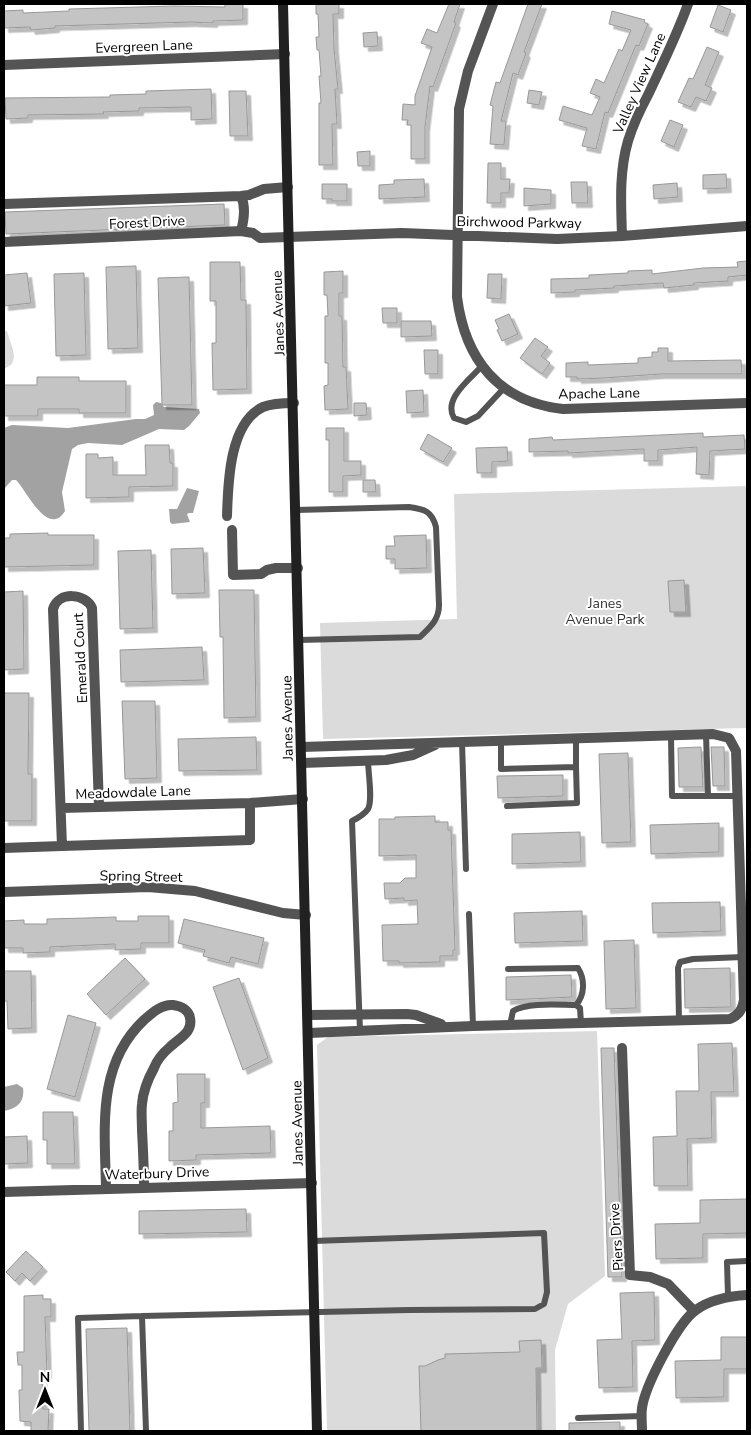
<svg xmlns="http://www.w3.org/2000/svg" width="751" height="1435" font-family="'Nunito Sans',sans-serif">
<defs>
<filter id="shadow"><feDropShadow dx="4.5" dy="4.5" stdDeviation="0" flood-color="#0004"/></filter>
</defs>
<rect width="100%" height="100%" fill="#fff"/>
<path fill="#dbdbdb" d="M4 331H7L13 350 14 357 12 364 4 369Z
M747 486V728L323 739 320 623 457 619 454 494Z
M597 1031 605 1276 568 1304 555 1350 556 1431H327L317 1045 328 1037Z"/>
<path fill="#a2a2a2" d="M156 402 161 403 164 407 199 409 200 413 189 426 184 430 159 429 122 445 88 443 78 445 72 449 62 492 65 511C48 539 25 488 16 480H12L4 489V428L12 425 68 428 136 419H145L154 415 153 405Z
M187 488 199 491 193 513H189L187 514 190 522 172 524 170 522 169 509H177Z
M17 1084 23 1088C25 1102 17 1109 4 1111V1087Z"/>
<path fill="#c4c4c4" stroke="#989898" filter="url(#shadow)" d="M225 4H243V20L213 21V23L191 22 55 26V28L31 30 30 27 4 28V11L23 10V13L69 11V9L174 6 225 7Z
M316 4H339V14H333L334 49 338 89H335L337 124H332L333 165H319V103H321L319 76H321L319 50H317L316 37H319L318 14H316Z
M449 4H460L454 22 456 23 433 87 430 86 425 127V159H411V125H407L408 120H402L403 104 415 105V96L432 47 421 43 427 29 437 33Z
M528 4H542L524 52 526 53 518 75 513 73 501 121H506L504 145 490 144 493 106 490 105 496 82 500 83Z
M718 5 731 10 723 32 710 27Z
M612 11 645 20 644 22 648 24 639 46 636 45 608 113 605 112 596 149 582 146 587 128 559 120 563 106 592 115 600 97 590 93 596 79 604 83 619 49 622 51 631 30 609 24Z
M377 32 378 46 364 47 363 33Z
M707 47 719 52 705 85 712 88 706 101 696 97 691 107 678 102 689 78 693 79Z
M211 89 212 119 191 120V107L139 108V111L103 112 104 114 28 115V118L6 119 5 98 110 97V95L146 94V91Z
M529 90 542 92 539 105 527 103Z
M229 91H246L248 136H230Z
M670 120 683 125 674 147 661 141Z
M370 151V166H358L357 152Z
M488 163H501V179H510L509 193H501V203H487Z
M726 174 727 188 703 189V175Z
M424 179 425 197 379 199V185L394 184V180Z
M571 182H587L588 203H572Z
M677 183 678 197 654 199 653 185Z
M322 184H347V201H332V199H322Z
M524 188 551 190V204L524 206Z
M224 204 225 225 6 234 5 212Z
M747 261V275L728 277V281L694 283V285L664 288 663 283 614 286V288L575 290V292L551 293V279L589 278V275L628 273V271L652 270V274L703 268 738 267 737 262Z
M210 262H240L241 300H246L247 389 213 390 212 343H216V301H210Z
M136 266 138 348 108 349 106 267Z
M343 271V293H339V316H342L343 367H346L348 409 325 410 324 386 328 385V363H325V316H328L327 295H324V272Z
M27 273 31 303 4 306V275Z
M84 273 86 355 56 356 54 274Z
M488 274H502L501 299 487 298Z
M189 277 192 405H162L158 278Z
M382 308H397V323H383Z
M509 314 518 334 502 341 497 330 499 329 495 320Z
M401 321H431L432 336 401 337Z
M535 338 548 347 541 356 550 363 542 374 520 358Z
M658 348H668V361L741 360 742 374H660L604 378 577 379V377H566V363L588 362V365L638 363V358L652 357V352H658Z
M424 350H438V374H425Z
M37 377H79V381H126V413H79V409H38V416H4V385H37Z
M423 390 424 412 407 413 406 391Z
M354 403H366L367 415 354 416Z
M326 428H344V461H361V475L343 476V492H329V440H326Z
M703 433V437L744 435 745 449 710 451 709 475 696 474 697 447 658 450V461H644V449L568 453V451L529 452V439L552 437 553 440Z
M428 434 452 448 443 462 420 449Z
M145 445H169L170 463H173V486L129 487V497L86 498V454H98V458L113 457V475H146Z
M507 447 508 461 492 462V473H477L476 448Z
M363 480H375L376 492H363Z
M48 533V535H94V565L4 567V538H10V534Z
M426 535 427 568 395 569V559H386V546H395L394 536Z
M203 548 205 593 172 594 171 549Z
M151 550 153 628 120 629 118 551Z
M684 580 686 612H670L668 581Z
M219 590H254L256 717 224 718 223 637H220Z
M23 591 24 669 4 670V592Z
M202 647 204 680 121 682 120 650Z
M4 693H29L28 774H32V821H4Z
M122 701H155L157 778 125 779Z
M256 737 257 770 179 771 178 739Z
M701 747 703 787H679L678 748Z
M711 747H724L725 786H713Z
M628 753 631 842 602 843 599 754Z
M563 775V796L498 798 497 776Z
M435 816V822H448V830H451L455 950H453V956H440V962L399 963V961H383L382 925 418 924 417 900 404 901V898L385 899 384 883H400L405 878H416V855L379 856V819H395V817Z
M719 823V852L651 854 650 825Z
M580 832 581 862 512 864V834Z
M720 902 721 931 653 933 652 903Z
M582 911 583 941 515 943 514 913Z
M138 916H169V943H141V949L115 950V944L50 947V952L23 953V948H4V921L24 920V924H47V919L86 918 116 917V921H138Z
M184 919 264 938 258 964 231 957 229 963 203 956 205 950 178 943Z
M634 940 636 1008 606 1009 604 941Z
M125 958 145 979 106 1015 87 994Z
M730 968 731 1007 685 1008 684 969Z
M4 971H31L32 1028 8 1029 7 1001H4Z
M571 975 572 997 506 1000V977Z
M239 978 268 1058 243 1070 213 987Z
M68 1015 96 1023 75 1097 47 1089Z
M732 1043 734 1092H711L712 1138 687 1139 688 1186H654L653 1137 677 1136 676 1091H699L698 1044Z
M601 1048H614L622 1277H608Z
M177 1074H205V1103H201V1128L270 1126 271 1153 196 1155V1160L169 1161V1131H173V1103L178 1102Z
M43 1112H73L75 1164H47V1140H43Z
M27 1136 28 1163 4 1164V1137Z
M747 1199V1233L703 1234V1258L656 1259 655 1224 700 1223V1200Z
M246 1209 247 1232 139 1234V1211Z
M26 1251 43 1267 30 1281 22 1273 15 1281 6 1272Z
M654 1292 655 1340 632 1341 633 1387 599 1388 597 1340 622 1339 620 1293Z
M43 1295V1299H51V1317H45L47 1374 42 1375 43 1409H49L48 1431H31V1422L20 1421 19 1390H22V1365H18L17 1352H24V1296Z
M127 1328 130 1431H89L86 1329Z
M721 1337H747V1369H724V1397L676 1398 675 1361 721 1360Z
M541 1340 542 1368H536L537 1431H421L419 1366H425L438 1360 445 1358V1354L520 1352 519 1341Z
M620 1422V1431H569V1423Z"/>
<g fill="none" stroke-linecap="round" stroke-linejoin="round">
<path stroke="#545454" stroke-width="6" d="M482 366C469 380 443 399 454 418L466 422 478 416 505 387
M296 510 409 507C424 509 432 511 436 527L439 605C439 620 430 627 420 637L299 640
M706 734 708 796
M671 736 672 796H738
M501 741V769L576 767V739
M462 742 466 869
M507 806 577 803 576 767
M469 914 473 1026
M508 969 578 968C585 979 585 995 576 1005
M679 1020 678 968 680 962 693 959 743 957
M510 1025 513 1011C528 1002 559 1005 576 1005L580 1008 581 1023
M360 1031 352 821C358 818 364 815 368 809 373 800 368 772 368 760
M728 1296 727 1262 747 1261
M578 1418 642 1416
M81 1431 78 1318 142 1316
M146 1431 142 1316 409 1310 535 1309 544 1304 547 1292 544 1233 313 1241"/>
<path stroke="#545454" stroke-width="10" d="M493 4 468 71 459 109 457 297C465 359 498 402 563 409L747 403
M4 65 285 54
M4 204 241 196 249 195 264 189 288 187
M241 231C244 220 246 207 241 196
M622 236C621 203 619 172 628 141 633 125 640 110 648 95 662 65 677 35 688 4
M4 242 241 231 253 233 260 238 402 233 557 239 622 236 747 226
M227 516C228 484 229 423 263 407 273 403 284 403 294 403
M232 530 233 575 261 574 267 570 276 568H298
M302 747 713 734 729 738 736 751 744 1000C742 1010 739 1015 730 1019L473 1026 309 1033
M302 763 386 760 413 755 435 745
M61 808 250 803 303 799
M62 846 250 840V803
M4 848 62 846 53 609C58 591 86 593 92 608L99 807
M4 892 148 887 195 891 283 913 306 915
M308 1015 407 1014 416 1015 441 1024
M622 1048 630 1275 650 1277 668 1284 694 1311
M106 1189C105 1129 96 1065 144 1020 152 1013 162 1004 173 1005 181 1006 189 1010 190 1018 193 1033 179 1038 170 1047 164 1052 157 1060 154 1068 148 1079 143 1091 142 1104 141 1112 142 1122 142 1130 143 1149 144 1168 144 1187
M4 1192 312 1183
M642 1431C642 1424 641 1415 642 1408 645 1386 678 1322 696 1310 711 1299 729 1296 747 1295"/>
<path stroke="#212121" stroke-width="10" d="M283 4 317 1431"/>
</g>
<g text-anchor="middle" stroke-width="4" stroke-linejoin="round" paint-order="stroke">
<g font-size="14" fill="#000" stroke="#fff">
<text transform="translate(144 46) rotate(-2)" y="5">Evergreen Lane</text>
<text transform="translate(639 83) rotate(-66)" y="5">Valley View Lane</text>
<text transform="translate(147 222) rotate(-3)" y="5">Forest Drive</text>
<text transform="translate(519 222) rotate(1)" y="5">Birchwood Parkway</text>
<text transform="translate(278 313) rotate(-92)" y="5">Janes Avenue</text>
<text transform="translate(599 393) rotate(-1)" y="5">Apache Lane</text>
<text transform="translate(80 658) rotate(-93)" y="5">Emerald Court</text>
<text transform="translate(287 718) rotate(-91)" y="5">Janes Avenue</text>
<text transform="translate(133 792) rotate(-2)" y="5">Meadowdale Lane</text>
<text transform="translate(141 876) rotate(1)" y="5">Spring Street</text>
<text transform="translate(297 1123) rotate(-91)" y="5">Janes Avenue</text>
<text transform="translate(157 1173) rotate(-2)" y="5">Waterbury Drive</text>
<text transform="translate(616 1237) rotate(-94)" y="5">Piers Drive</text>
</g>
<g font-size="14" fill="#323232" stroke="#fff">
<text x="605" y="608">Janes<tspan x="605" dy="16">Avenue Park</tspan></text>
</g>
</g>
<rect width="751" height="1435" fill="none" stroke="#000000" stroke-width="10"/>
<g transform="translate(45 1390)" stroke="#ffffff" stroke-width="4" paint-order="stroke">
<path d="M0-4L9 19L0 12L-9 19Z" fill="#000000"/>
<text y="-8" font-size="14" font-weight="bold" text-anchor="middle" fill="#000000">N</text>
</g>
</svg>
